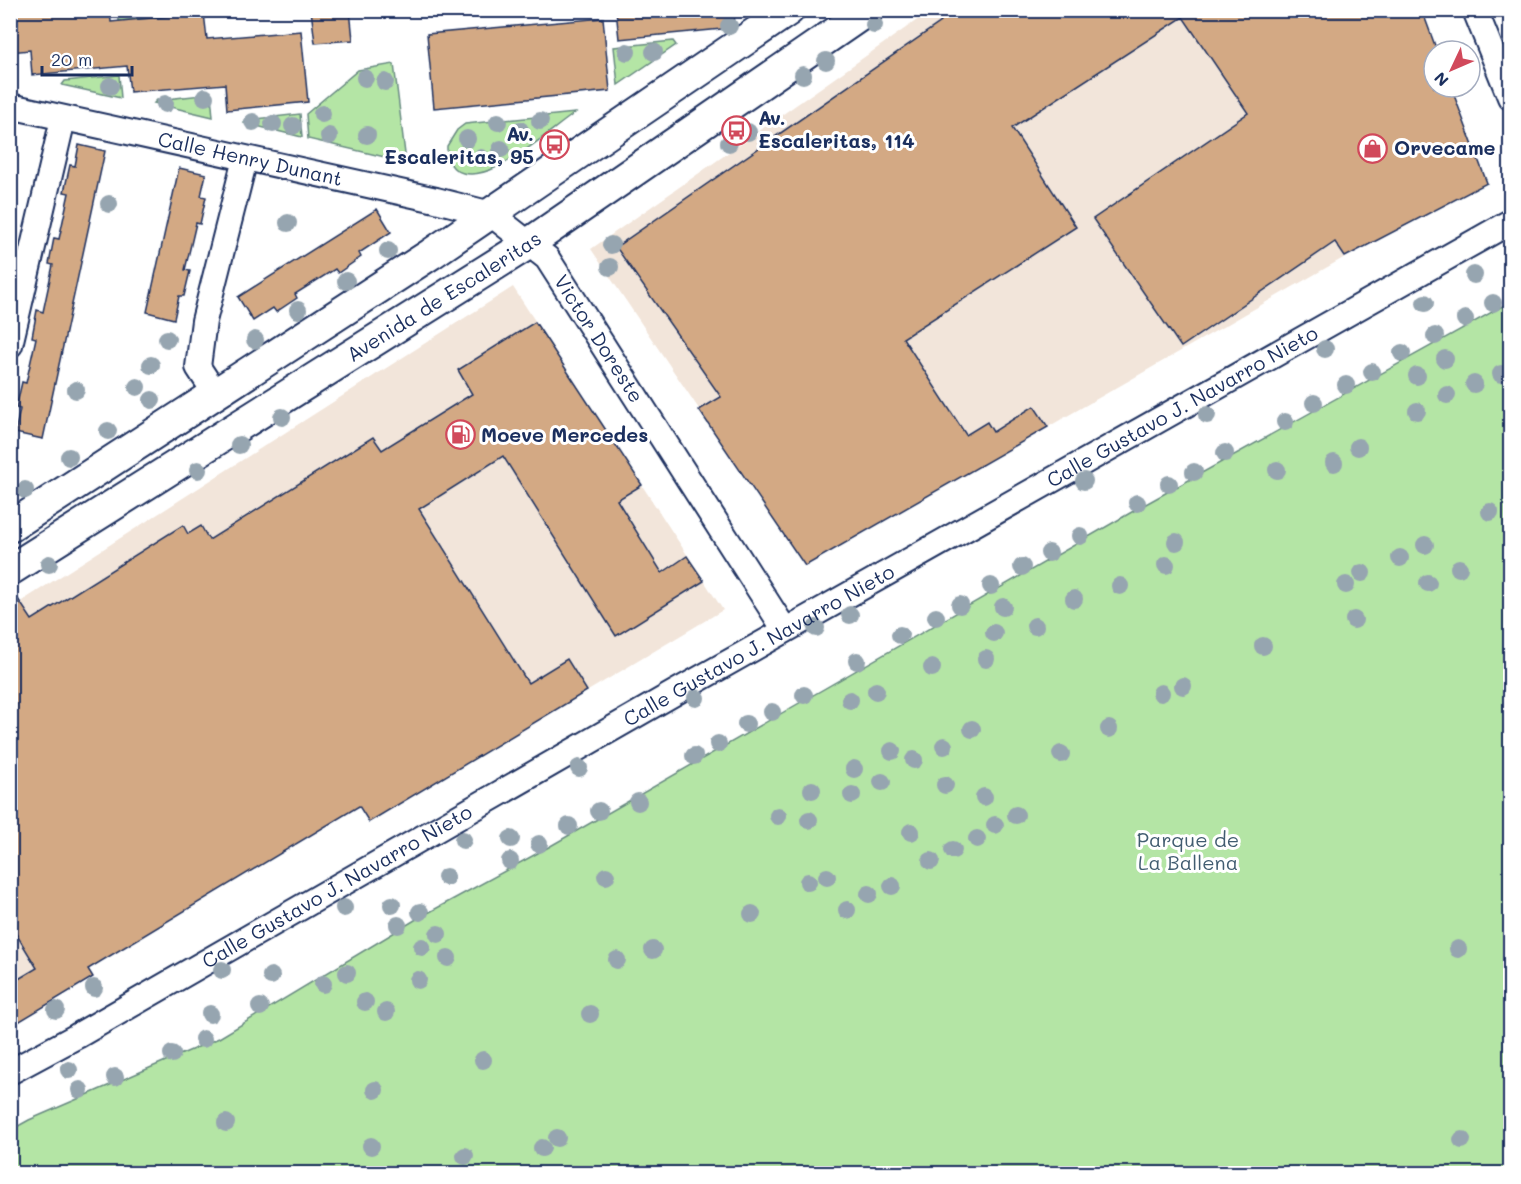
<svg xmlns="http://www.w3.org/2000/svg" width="1521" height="1184" font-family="Mali,sans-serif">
<rect width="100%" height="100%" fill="#fff"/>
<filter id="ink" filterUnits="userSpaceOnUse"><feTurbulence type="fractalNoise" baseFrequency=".0167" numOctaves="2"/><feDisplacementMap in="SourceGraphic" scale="12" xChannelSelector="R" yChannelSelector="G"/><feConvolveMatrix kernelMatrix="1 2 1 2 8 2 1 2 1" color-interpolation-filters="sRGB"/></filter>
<g filter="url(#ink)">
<path fill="#f2e5da" d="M930 11H1422L1437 51H1434V87L1487 183 1345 257 805 566 591 249Z
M513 287 723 610 369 822 359 806 89 969 93 977 11 1027V608Z"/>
<path fill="#b4e5a5" stroke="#688a82" stroke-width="1.5" d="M204 11V13L119 21 118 11Z
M673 41 676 45 618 85 614 47Z
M394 64 406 162 308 139 306 114 358 70Z
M119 75 121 98 62 85 65 81Z
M211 94 213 117 154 103 157 100Z
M575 113C550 131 525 153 497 167 474 178 446 179 447 146L457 130 465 124Z
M300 114 302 137 244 123 246 120Z
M1510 302V1173H11V1130L29 1120 219 1038 415 920 547 848 1144 505Z"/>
<path fill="#d3a984" stroke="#1b2f5e" stroke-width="1.5" d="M10 10H110L111 22 204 13 207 39 301 31 308 102 227 110 225 84 130 92 127 66 32 75 30 50 10 52Z
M311 10H350L353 40 315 43Z
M616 10H734L735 26 732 28 619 39Z
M933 10H1422L1437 51H1434V87H1451L1487 183 1345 257 1335 242 1181 347 1093 219 1248 113 1183 17 1012 128 1076 227 903 338 966 435 987 422 993 432 1034 406 1048 427 805 566 699 410 721 397 616 247 941 22Z
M603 18 610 91 434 108 427 34Z
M79 145 105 151 43 439 15 433 20 409 16 408 22 382 26 383 36 338 32 337 37 310 43 312 53 265 49 264 54 238 59 239 69 193 64 192 70 165 75 166Z
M179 168 206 174 201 196 206 197 200 224 196 223 185 270 190 271 184 296H179L174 319 147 312Z
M377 209 391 232 359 253 361 257 338 273 335 269 295 294 297 298 276 312 273 308 253 321 238 297Z
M535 322 642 485 617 500 662 573 687 556 704 581 616 636 503 456 419 509 528 683 567 659 587 691 369 822 359 806 88 969 93 977 10 1027V984L37 968 10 924V587L32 620 183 525 188 534 201 526 209 540 373 437 382 450 472 394 458 370Z"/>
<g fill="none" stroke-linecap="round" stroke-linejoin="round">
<defs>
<g id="minor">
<path d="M1475 10 1510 97"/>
<path id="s1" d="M10 106 436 200 491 214 547 258 785 630"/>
<path d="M10 345 63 119"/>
<path d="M215 393 198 367 204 321 245 159"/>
<path id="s2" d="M10 1072 77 1036 676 692 1510 222"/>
</g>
<g id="tertiary">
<path d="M10 527 431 254 789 10"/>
<path id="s3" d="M10 570 528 244 868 10"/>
</g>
</defs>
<use href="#minor" stroke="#1b2f5e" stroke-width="28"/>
<use href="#tertiary" stroke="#1b2f5e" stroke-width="34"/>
<use href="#minor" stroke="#fff" stroke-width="24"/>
<use href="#tertiary" stroke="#fff" stroke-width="30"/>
</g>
<g fill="#96a5b0">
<circle cx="874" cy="25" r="9"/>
<circle cx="729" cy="26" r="9"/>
<circle cx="627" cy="52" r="9"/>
<circle cx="654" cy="52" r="9"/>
<circle cx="826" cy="61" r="9"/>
<circle cx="803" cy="75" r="9"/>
<circle cx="365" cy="78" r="9"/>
<circle cx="385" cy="82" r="9"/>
<circle cx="110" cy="86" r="9"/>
<circle cx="205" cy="97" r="9"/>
<circle cx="165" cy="104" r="9"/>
<circle cx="322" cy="114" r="9"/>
<circle cx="540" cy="121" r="9"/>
<circle cx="253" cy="122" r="9"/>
<circle cx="498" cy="122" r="9"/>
<circle cx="273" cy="124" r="9"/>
<circle cx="293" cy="126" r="9"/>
<circle cx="520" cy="130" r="9"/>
<circle cx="748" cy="132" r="9"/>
<circle cx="367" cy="135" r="9"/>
<circle cx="329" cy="136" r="9"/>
<circle cx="467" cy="139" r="9"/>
<circle cx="729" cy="143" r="9"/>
<circle cx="501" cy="149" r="9"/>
<circle cx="481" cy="158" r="9"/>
<circle cx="109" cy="204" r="9"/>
<circle cx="288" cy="223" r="9"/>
<circle cx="611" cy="245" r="9"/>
<circle cx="388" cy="251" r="9"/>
<circle cx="610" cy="267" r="9"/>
<circle cx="1474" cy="275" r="9"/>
<circle cx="346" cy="281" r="9"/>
<circle cx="1425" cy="303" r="9"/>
<circle cx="1493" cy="303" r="9"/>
<circle cx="298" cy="310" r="9"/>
<circle cx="1465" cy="319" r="9"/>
<circle cx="1435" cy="336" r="9"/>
<circle cx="167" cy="339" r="9"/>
<circle cx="255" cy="340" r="9"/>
<circle cx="1325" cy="349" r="9"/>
<circle cx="1402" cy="353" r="9"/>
<circle cx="1445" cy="359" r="9"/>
<circle cx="151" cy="365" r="9"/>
<circle cx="1372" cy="372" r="9"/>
<circle cx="1501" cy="374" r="9"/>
<circle cx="1417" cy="376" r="9"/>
<circle cx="1474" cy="384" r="9"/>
<circle cx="1346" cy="385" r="9"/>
<circle cx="137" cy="387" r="9"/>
<circle cx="76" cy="390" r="9"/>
<circle cx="1447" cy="395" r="9"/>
<circle cx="152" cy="400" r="9"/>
<circle cx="1314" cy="403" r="9"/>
<circle cx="1417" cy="411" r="9"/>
<circle cx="1207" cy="415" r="9"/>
<circle cx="282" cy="417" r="9"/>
<circle cx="1285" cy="422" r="9"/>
<circle cx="108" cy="431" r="9"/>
<circle cx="239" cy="445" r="9"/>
<circle cx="1358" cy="447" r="9"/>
<circle cx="1225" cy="453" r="9"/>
<circle cx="69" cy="457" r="9"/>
<circle cx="1334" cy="463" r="9"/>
<circle cx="198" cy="470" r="9"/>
<circle cx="1277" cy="470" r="9"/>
<circle cx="1194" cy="472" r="9"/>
<circle cx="1084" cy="481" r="9"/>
<circle cx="1169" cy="484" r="9"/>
<circle cx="25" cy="490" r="9"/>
<circle cx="1137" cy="503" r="9"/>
<circle cx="1490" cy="512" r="9"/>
<circle cx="1080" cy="536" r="9"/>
<circle cx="1176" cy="542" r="9"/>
<circle cx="1425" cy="545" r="9"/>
<circle cx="1049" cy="553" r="9"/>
<circle cx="1400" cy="558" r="9"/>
<circle cx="49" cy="564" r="9"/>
<circle cx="1166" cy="565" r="9"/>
<circle cx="1022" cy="567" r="9"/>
<circle cx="1459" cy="568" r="9"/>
<circle cx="1362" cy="573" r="9"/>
<circle cx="1428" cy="583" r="9"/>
<circle cx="1346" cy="585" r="9"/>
<circle cx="991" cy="586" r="9"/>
<circle cx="1120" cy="586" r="9"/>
<circle cx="1074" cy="599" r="9"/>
<circle cx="960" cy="605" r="9"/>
<circle cx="1003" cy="607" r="9"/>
<circle cx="850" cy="615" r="9"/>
<circle cx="936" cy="617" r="9"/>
<circle cx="1354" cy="620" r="9"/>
<circle cx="1035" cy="626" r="9"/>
<circle cx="816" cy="628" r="9"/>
<circle cx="994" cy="633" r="9"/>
<circle cx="900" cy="635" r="9"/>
<circle cx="1263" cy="646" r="9"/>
<circle cx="986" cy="659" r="9"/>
<circle cx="857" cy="661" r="9"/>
<circle cx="932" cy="668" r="9"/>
<circle cx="1183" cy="686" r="9"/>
<circle cx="876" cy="691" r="9"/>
<circle cx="1161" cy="693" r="9"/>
<circle cx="804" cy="695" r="9"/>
<circle cx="696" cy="698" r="9"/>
<circle cx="850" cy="700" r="9"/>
<circle cx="772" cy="712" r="9"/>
<circle cx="746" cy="724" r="9"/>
<circle cx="972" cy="729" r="9"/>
<circle cx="1109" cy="729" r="9"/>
<circle cx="718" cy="744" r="9"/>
<circle cx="944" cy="746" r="9"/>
<circle cx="892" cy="751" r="9"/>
<circle cx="1061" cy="754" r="9"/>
<circle cx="694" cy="756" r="9"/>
<circle cx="914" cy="760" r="9"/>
<circle cx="579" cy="768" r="9"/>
<circle cx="854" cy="769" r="9"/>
<circle cx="882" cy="782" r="9"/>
<circle cx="945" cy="785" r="9"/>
<circle cx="812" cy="790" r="9"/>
<circle cx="852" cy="795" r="9"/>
<circle cx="984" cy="797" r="9"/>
<circle cx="638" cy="802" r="9"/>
<circle cx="599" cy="811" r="9"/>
<circle cx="1016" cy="815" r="9"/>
<circle cx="778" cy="816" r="9"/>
<circle cx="809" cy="820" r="9"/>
<circle cx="995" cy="825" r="9"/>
<circle cx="569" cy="826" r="9"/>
<circle cx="911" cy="832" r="9"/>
<circle cx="511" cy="839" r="9"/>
<circle cx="977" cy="839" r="9"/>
<circle cx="463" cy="840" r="9"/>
<circle cx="539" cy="844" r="9"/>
<circle cx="953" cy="850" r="9"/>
<circle cx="510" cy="861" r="9"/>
<circle cx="931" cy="861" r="9"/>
<circle cx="606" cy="876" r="9"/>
<circle cx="446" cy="877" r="9"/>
<circle cx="827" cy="877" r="9"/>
<circle cx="808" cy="882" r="9"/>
<circle cx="892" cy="886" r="9"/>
<circle cx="869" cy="894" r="9"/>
<circle cx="392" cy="905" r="9"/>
<circle cx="344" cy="908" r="9"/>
<circle cx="847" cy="910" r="9"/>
<circle cx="420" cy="912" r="9"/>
<circle cx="752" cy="914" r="9"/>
<circle cx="398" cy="925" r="9"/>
<circle cx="438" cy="934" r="9"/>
<circle cx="422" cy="947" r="9"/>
<circle cx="1458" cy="949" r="9"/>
<circle cx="653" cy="950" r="9"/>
<circle cx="448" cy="958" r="9"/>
<circle cx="617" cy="960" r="9"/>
<circle cx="222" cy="970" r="9"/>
<circle cx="347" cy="973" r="9"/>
<circle cx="271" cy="976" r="9"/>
<circle cx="418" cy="980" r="9"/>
<circle cx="323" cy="984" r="9"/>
<circle cx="94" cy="988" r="9"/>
<circle cx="365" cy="1002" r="9"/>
<circle cx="260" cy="1007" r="9"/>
<circle cx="56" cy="1010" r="9"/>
<circle cx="386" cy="1012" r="9"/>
<circle cx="210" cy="1014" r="9"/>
<circle cx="590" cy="1014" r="9"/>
<circle cx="203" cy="1039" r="9"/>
<circle cx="172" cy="1054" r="9"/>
<circle cx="483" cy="1060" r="9"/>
<circle cx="69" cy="1070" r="9"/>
<circle cx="115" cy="1077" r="9"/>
<circle cx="80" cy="1090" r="9"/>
<circle cx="375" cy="1090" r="9"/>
<circle cx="226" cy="1123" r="9"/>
<circle cx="557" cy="1138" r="9"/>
<circle cx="1462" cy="1140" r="9"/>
<circle cx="371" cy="1146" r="9"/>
<circle cx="542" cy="1148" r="9"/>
<circle cx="465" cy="1156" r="9"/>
</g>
</g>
<defs>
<symbol id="bus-ring" viewBox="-11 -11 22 22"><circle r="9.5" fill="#fff" stroke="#d1495b" stroke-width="1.5"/><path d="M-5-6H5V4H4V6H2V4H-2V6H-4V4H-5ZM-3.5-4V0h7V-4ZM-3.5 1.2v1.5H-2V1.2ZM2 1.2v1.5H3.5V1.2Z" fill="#d1495b"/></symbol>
<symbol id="shop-ring" viewBox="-11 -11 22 22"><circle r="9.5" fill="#fff" stroke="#d1495b" stroke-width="1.5"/><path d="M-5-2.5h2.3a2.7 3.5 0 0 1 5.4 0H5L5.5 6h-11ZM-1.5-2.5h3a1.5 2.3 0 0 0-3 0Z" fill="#d1495b"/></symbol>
<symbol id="fuel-ring" viewBox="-11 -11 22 22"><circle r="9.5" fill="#fff" stroke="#d1495b" stroke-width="1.5"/><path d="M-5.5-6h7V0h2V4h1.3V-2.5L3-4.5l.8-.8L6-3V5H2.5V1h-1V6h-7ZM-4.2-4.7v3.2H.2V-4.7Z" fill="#d1495b"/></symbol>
</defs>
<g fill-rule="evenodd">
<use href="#bus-ring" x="720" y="114" width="33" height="33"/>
<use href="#bus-ring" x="538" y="128" width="33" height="33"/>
<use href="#shop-ring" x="1356" y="132" width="33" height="33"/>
<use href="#fuel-ring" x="444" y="418" width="33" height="33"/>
</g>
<g text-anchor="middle" stroke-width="6" stroke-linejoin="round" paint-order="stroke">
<g font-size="20" font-weight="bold" fill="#1b2f5e" stroke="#fff" text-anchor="start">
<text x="758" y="125">Av.<tspan x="758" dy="23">Escaleritas, 114</tspan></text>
<text x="534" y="141" text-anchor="end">Av.<tspan x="534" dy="23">Escaleritas, 95</tspan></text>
<text x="1394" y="155">Orvecame</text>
<text x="481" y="442">Moeve Mercedes</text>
</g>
<g font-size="20" fill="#1b2f5e" stroke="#fff">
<text dy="7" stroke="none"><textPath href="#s1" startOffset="246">Calle Henry Dunant</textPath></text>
<text dy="7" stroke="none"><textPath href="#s3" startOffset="513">Avenida de Escaleritas</textPath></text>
<text dy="7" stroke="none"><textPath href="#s1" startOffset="660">Victor Doreste</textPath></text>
<text dy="7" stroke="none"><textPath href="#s2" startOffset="1348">Calle Gustavo J. Navarro Nieto</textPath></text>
<text dy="7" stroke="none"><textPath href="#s2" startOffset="862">Calle Gustavo J. Navarro Nieto</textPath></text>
<text dy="7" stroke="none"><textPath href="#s2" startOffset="376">Calle Gustavo J. Navarro Nieto</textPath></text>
</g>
<g font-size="20" fill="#415c70" stroke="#fff">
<text x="1188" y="847">Parque de<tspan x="1188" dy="23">La Ballena</tspan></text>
</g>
</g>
<rect width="1521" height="1184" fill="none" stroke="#fff" stroke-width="36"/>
<rect x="18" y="18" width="1485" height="1148" fill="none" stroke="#1b2f5e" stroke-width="2" filter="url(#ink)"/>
<g transform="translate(1452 69) rotate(226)"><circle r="28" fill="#ffffff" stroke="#a4acbf" stroke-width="1.5"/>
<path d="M0-4.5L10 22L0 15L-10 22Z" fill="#d1495b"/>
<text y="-9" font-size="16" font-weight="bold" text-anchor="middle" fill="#1b2f5e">N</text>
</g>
<path d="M42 66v9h90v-9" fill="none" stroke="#1b2f5e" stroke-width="3"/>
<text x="51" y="66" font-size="18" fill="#1b2f5e" stroke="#ffffff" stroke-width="4.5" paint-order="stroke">20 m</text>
</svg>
